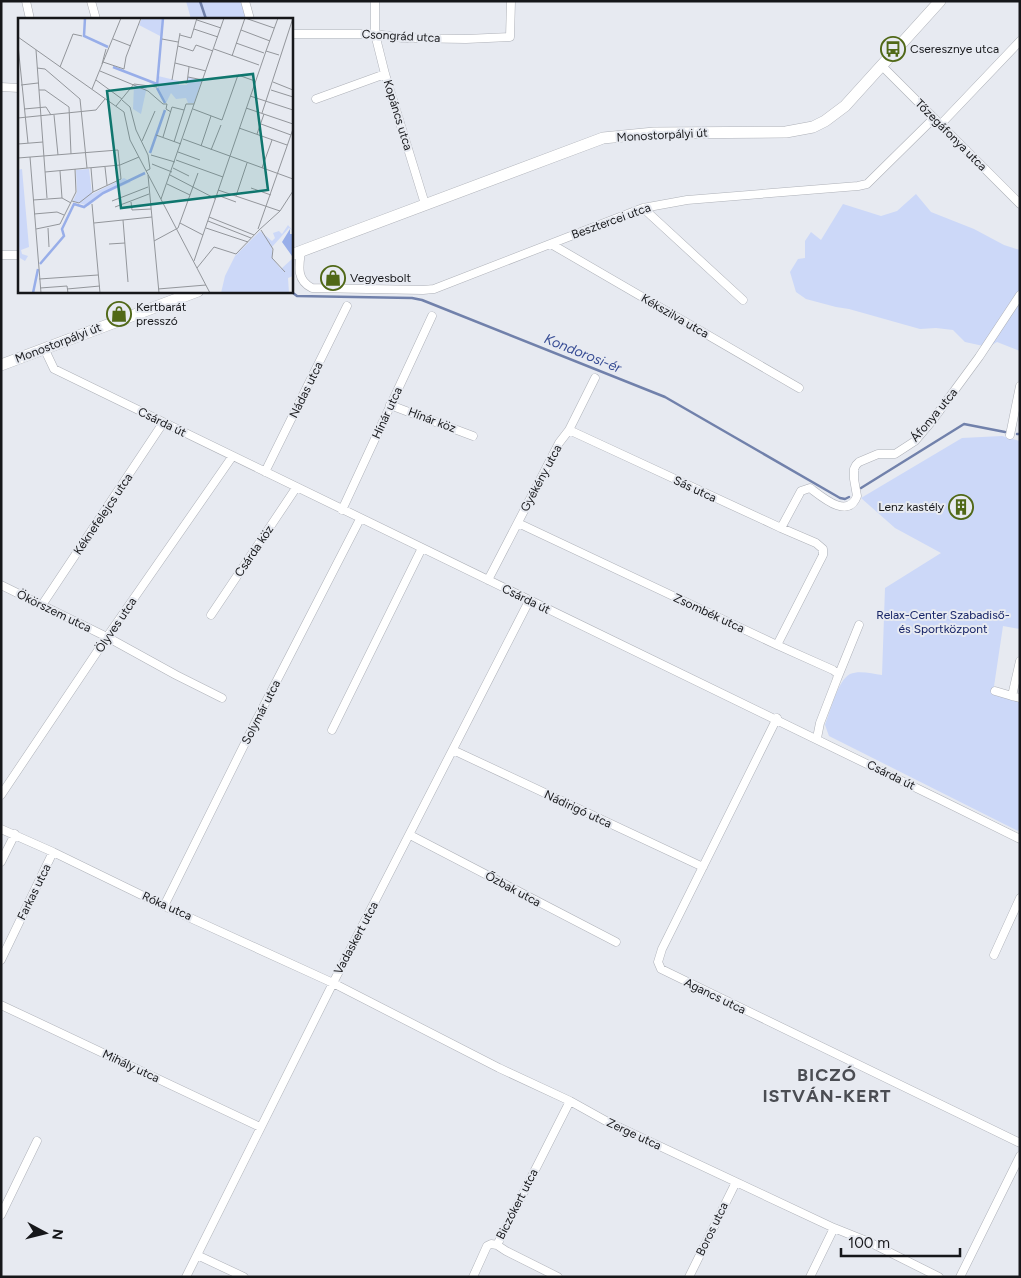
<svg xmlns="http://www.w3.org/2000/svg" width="1021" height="1278" font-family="Figtree,sans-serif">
<rect width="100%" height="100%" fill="#e7eaf1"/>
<path fill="#ccd8f8" d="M186 1H242L248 19H191Z
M916 194 931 212 974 229 1004 245 1020 250V351L997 342 988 347 965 342 953 330 936 328 920 329 849 309 836 307 806 299 796 292 790 272 798 259 805 258V241L811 232 821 240 843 204 881 216 897 211Z
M1002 436 1020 441V629L1003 626 993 693 1020 701V826L1018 831 829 736 825 725C830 712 838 680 850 674 860 670 872 674 882 675L885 588 941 553 895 528 861 498 962 438Z"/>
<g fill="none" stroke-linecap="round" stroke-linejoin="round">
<path stroke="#7181ab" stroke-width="2.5" d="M200 1 206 19
M291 288 293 293 297 296 412 298 422 300 665 397 840 498 845 499 849 497
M1017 434H1020
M861 488 964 424 1005 432"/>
<defs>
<path id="street" d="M26 1 30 19
M91 1 96 19
M245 1 250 19
M375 1V34L385 74 425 204
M291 34H375L403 38 466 39 510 37 511 1
M882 66 1020 204
M1 87 19 88
M316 99 385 74
M941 124 1020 41
M643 208 743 300
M551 244 799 388
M301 251C299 266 296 280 312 288L423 290 434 289 643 208 687 200 858 186 867 184 934 118
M1 255H19
M44 348 54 369C375 527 699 680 1020 839
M390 405 473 436
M569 430 781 528 816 543 823 549V555L777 645
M1010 435 1020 386
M265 472 347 306
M342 510 432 316
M518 523 777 645 833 670 838 674 837 679 820 723 817 738
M781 528 801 491 810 488C822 497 848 520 857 496L854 479V469L856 465 859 462 878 454H895L915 441 932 421 979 357 1020 295
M488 580 542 476 559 443 569 430 595 378
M1 585 107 637 176 675 222 698
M42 605 163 423
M211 615 296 488
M1020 661 1012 696 1020 698
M837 679 859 625
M995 691 1012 696
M777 718 662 949 658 962 661 969 1020 1143
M332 730 422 548
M453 750 703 867
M1 795 107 637 232 457
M1 829 53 852 164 906 333 983 499 1068 570 1101 606 1121 834 1228 869 1242 939 1277
M410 835 616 942
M1 862 15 834
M164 906 256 721 360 519
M994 955 1020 898
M1 960 53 852
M1 1005 260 1127
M1 1215 37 1141
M497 1245 570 1101
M497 1245 506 1251 558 1277
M197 1255 244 1277
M186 1277 333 983 529 601
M473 1277 487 1246 491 1244 497 1245
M689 1277 736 1182
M810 1277 834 1228
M960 1277 1020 1156"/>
<path id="secondary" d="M291 255 603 138 654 133 786 132 813 127 825 121 845 106 940 1
M1 365 198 291"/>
</defs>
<use href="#street" stroke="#aeb1b8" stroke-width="9"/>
<use href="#secondary" stroke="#aeb1b8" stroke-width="12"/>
<use href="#street" stroke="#fff" stroke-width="8"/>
<use href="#secondary" stroke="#fff" stroke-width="11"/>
</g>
<defs>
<symbol id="bus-ring" viewBox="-11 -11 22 22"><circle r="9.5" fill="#e7eaf1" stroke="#506817" stroke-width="1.5"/><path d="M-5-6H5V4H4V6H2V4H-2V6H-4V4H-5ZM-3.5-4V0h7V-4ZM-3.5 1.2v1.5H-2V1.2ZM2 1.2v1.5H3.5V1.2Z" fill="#506817"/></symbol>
<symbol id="shop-ring" viewBox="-11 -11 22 22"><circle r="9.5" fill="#e7eaf1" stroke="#506817" stroke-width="1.5"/><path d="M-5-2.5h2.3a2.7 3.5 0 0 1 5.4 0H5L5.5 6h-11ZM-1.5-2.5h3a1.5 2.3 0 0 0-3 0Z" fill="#506817"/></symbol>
<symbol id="building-ring" viewBox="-11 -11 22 22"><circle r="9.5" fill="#e7eaf1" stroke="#506817" stroke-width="1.5"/><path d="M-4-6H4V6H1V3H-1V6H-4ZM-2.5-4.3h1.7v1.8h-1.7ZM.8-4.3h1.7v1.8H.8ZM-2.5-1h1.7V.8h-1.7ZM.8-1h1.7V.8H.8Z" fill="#506817"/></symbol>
</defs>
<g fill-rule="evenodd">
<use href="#bus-ring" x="879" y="35" width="28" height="28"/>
<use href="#shop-ring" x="319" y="264" width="28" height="28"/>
<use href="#shop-ring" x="105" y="300" width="28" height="28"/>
<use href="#building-ring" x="947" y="493" width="28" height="28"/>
</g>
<g text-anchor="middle" stroke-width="4" stroke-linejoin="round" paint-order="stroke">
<g font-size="12" fill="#16171a" stroke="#e7eaf1">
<text transform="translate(401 36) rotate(3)" y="4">Csongrád utca</text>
<text transform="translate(398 115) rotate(73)" y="4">Kopáncs utca</text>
<text transform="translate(662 135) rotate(-3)" y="4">Monostorpályi út</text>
<text transform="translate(951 135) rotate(45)" y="4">Tőzegáfonya utca</text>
<text transform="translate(611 221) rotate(-20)" y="4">Besztercei utca</text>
<text transform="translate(675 316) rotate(30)" y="4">Kékszilva utca</text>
<text transform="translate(58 343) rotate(-21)" y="4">Monostorpályi út</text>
<text transform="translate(306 390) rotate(-64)" y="4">Nádas utca</text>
<text transform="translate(387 413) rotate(-65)" y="4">Hínár utca</text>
<text transform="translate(934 415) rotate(-50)" y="4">Áfonya utca</text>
<text transform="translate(432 420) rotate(21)" y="4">Hínár köz</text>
<text transform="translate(162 422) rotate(26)" y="4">Csárda út</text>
<text transform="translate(541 478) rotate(-62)" y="4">Gyékény utca</text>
<text transform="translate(695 489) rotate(25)" y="4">Sás utca</text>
<text transform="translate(103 514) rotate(-56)" y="4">Kéknefelejcs utca</text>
<text transform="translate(254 551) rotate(-56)" y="4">Csárda köz</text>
<text transform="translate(526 599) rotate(26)" y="4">Csárda út</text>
<text transform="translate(54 611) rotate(26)" y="4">Ökörszem utca</text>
<text transform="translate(709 613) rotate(25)" y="4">Zsombék utca</text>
<text transform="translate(116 625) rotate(-56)" y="4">Ölyves utca</text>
<text transform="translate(261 712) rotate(-63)" y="4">Solymár utca</text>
<text transform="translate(891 775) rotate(26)" y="4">Csárda út</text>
<text transform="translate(578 809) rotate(25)" y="4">Nádirigó utca</text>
<text transform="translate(513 889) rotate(28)" y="4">Őzbak utca</text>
<text transform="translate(34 892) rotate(-64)" y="4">Farkas utca</text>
<text transform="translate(167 906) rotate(24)" y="4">Róka utca</text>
<text transform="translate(356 938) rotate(-62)" y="4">Vadaskert utca</text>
<text transform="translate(715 996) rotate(26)" y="4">Agancs utca</text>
<text transform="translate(131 1066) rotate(25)" y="4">Mihály utca</text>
<text transform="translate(634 1134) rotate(25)" y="4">Zerge utca</text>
<text transform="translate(517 1204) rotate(-63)" y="4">Biczókert utca</text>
<text transform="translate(712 1229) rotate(-64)" y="4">Boros utca</text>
</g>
<g font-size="12" fill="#16171a" stroke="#e7eaf1" text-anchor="start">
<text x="910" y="53">Cseresznye utca</text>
<text x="350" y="282">Vegyesbolt</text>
<text x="136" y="311">Kertbarát<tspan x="136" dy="14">presszó</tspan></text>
<text x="944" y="511" text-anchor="end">Lenz kastély</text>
</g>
<g font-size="12" fill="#152366" stroke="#e7eaf1">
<text x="943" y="619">Relax-Center Szabadiső-<tspan x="943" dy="14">és Sportközpont</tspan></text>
</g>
<g font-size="14" font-style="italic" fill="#384d95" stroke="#e7eaf1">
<text transform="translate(583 353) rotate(22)" y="5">Kondorosi-ér</text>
</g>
<g font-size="18" font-weight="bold" letter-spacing="1" fill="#4b4d53" stroke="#e7eaf1">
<text x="827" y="1081">BICZÓ<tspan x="827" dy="21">ISTVÁN-KERT</tspan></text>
</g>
</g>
<g transform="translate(18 18)">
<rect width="275" height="275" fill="#e7eaf1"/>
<path d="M124 0H146L144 19 121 7ZM140 58 161 63V67H169L170 59 184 62 176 85H170L168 80 158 81 153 75 148 85 140 74ZM116 67 129 68 123 96 115 91ZM4 151 11 229 3 232 4 236 10 238 7 243 2 240 0 215V152ZM71 151 74 176 106 160 113 164 86 176 70 188 55 183 59 174 58 152ZM270 207 275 213 271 210 254 229V240L263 251 275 240V258L270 260 271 275H203L207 258 217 238 242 213 254 223 257 220 255 215 261 213 264 216Z" fill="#ccd8f8"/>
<path d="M272 211V216H275L274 238 264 224Z" fill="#98aee9"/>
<path fill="none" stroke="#98aee9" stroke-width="2.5" d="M67 0 66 18 90 29M95 49 139 66M139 68 145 0M139 70 147 85M132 135 147 92M22 246 46 218 44 211 56 186 66 189 85 175 127 155M15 275 20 251"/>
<path fill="none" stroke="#93969b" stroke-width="1" d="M260 0 248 33 261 37M179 2 203 10M176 11 200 19M223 12 252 23M162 17 173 20 179 0M0 19 106 94 112 122 192 275M95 21 113 28M144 21 160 24M218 25 246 35M0 27 10 125M160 28 175 33 178 27 195 33M196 31 241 47M18 32 29 180M214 38 227 0 256 10M85 44 106 51 108 39 123 0M157 45 188 53M84 46 88 31M42 49 55 16 64 18M19 50 27 51 62 81 69 150M82 53 130 73 145 86H149L148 91 153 94M170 59 185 62M78 62 104 81M154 62 162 15M164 64 169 65 171 49M255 64 275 72M3 67 20 65M74 71 103 0M21 72H27L51 89 53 136M253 72 275 79M232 78 275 92M104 82 112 89 118 112 130 137 132 151 128 153M98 88 116 66 139 69M228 90 275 106M6 91 28 89 33 97M175 91 204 102 220 57 237 63M244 95 275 0M36 97 40 137M0 100 78 92 87 81M243 106 273 117M221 110 269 127M239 116 246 96M138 117 163 126M145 119 154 89 166 92M165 121 275 161M124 123 137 93M156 124 168 86H176M0 126 25 124M183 128 193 98M193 132 203 107M160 134 182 142M133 137 157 144M12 139 23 275M0 140 100 132 103 161 75 174 61 185 54 183M158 142 205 159M134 146 154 154M87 149 89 167M73 150 75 174M155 150 171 158M244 150 254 122M42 153 44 180M27 154 102 147 121 139M130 157 141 275M152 157 198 181M149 166 172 177M233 170 253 177M200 172 262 193M199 177 218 184M218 178 229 145M143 181 206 0M15 182 44 180 53 185M94 183 130 169M113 184 114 192 133 191M74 186 82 275M97 189 131 176M16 196 39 194 46 197M191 199 236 217M105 202 110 264M190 203 233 220M76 205 134 199M162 205 185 217M30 210 31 229M188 210 230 224M18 211 42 206 58 174 57 151M240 211 275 111M241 212 262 193 275 173M243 212 255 231 254 240 267 254M136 223 160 210 180 155M91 226 107 225M176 243 248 33M179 250 196 229 218 236 241 212M21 261 80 257M22 270 49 268 50 275M49 271 82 268M140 271 188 267"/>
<path fill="#0f766e" fill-opacity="0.15" stroke="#0f766e" stroke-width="2.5" d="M235 56 250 172 103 190 89 73Z"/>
<rect width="275" height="275" fill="none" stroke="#16171a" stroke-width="2.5"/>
</g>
<rect width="1021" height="1278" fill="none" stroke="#16171a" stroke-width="5"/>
<g transform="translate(45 1233) rotate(97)" stroke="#e7eaf1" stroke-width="4" paint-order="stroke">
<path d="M0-4L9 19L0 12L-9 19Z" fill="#16171a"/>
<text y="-8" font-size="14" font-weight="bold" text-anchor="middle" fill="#16171a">N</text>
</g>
<path d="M841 1248v8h119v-8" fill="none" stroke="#16171a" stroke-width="2.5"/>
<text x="848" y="1248" font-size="15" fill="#16171a" stroke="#e7eaf1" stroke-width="4" paint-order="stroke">100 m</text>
</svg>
